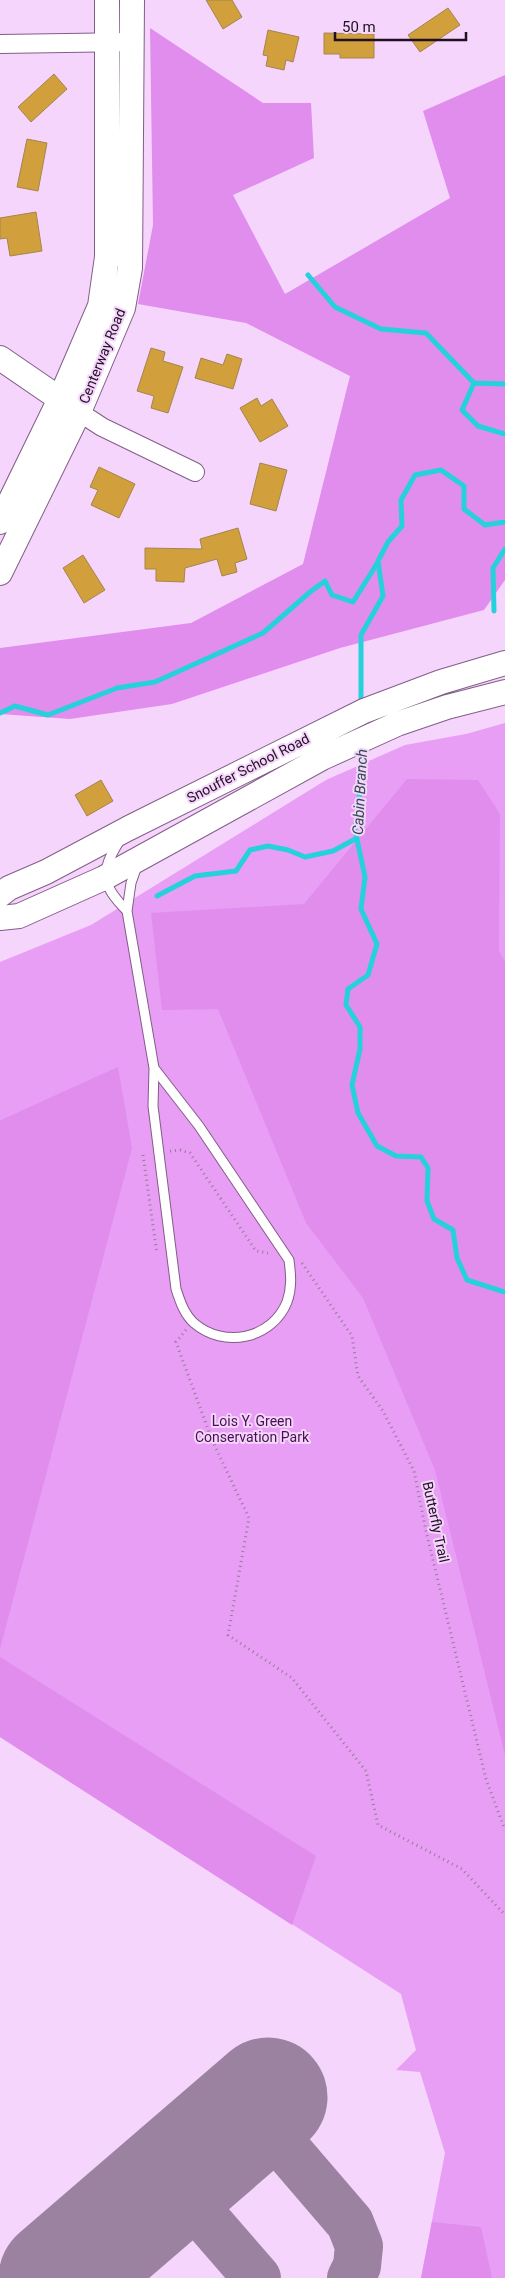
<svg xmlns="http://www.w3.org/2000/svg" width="505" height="2278" font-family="Roboto,sans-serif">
<rect width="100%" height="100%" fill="#f6d5fc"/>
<path fill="#e79ef4" d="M505 723V2278H421L445 2153 420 2072 396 2070 416 2050 401 1994 0 1737V1122L63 1092 0 1120V962L91 925 326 780 405 745 466 734Z"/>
<path fill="#e08dee" d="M150 28 263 103H311L314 158 233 195 285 294 450 198 423 111 505 75V580L484 610 340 648 172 704 70 719 0 714V648L191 623 303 564 350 376 246 323 138 304 153 225Z
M407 779 478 780 500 814 499 951 505 962V1755L435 1470 363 1298 306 1223 218 1009 162 1010 151 913 304 904Z
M118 1067 132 1148 0 1649V1120Z
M0 1657 316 1856 292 1925 0 1737Z
M432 2222 481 2227 492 2278H421Z"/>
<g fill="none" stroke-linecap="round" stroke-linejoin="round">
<path stroke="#25d1db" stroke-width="5" d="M308 275 335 307 381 329 426 333 474 383
M505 384 474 383 462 410 478 426 505 434
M494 611 493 568 505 549
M361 705V635L383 596 378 561 388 542 402 526 401 500 415 475 441 470 464 486V509L485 525 505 522
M0 713 15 706 48 715 117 688 155 682 263 633 310 592 325 581 332 595 353 602 378 562
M363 746V766L355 830 365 877 361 909 377 944 368 975 348 989 346 1005 360 1027V1049L352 1085 358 1113 377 1146 396 1156 421 1157 428 1168 427 1201 434 1219 453 1230 457 1258 467 1280 505 1292
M157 896 195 876 236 871 250 850 268 846 288 850 305 857 333 851 357 838"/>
<path stroke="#9b82a0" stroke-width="48" d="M253 2110 350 2223 359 2246 357 2266 351 2278
M172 2180 257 2278"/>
<path stroke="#9b82a0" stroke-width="119" d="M58 2278 268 2097"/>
</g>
<path fill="#d19f3c" stroke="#a38550" d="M206 0H232L242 17 223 29Z
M448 8 460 25 420 52 408 35Z
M268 30 299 37 293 62 286 60 284 70 266 66 268 56 263 55Z
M324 33 374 34V58H340V54H324Z
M54 74 67 89 31 122 18 107Z
M27 139 47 143 38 191 17 187Z
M36 212 42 251 10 256 7 238 0 239V218Z
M151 348 165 352 163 361 183 367 168 413 151 408 154 396 137 391Z
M227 354 242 359 233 389 195 378 201 358 223 365Z
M257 398 261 406 272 399 288 426 260 442 240 408Z
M260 463 287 470 276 511 250 504Z
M99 467 135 484 119 518 91 505 98 490 90 487Z
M238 528 247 559 235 563 237 572 222 576 217 559 185 568 184 582 156 581V569H145V548L202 549 200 539Z
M83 555 105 590 84 603 63 568Z
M101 780 113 801 87 816 75 795Z"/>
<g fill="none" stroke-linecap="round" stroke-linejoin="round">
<defs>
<path id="lane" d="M120 840C99 873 101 884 127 911
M137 866 131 883 127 911 154 1068 153 1106 176 1289C180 1301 184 1314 194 1323 224 1349 272 1339 287 1302 292 1288 291 1275 289 1260L199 1126 154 1068"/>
<path id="street" d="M0 44 132 42
M79 412 102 427 195 472"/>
<path id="secondary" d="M0 358 73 408
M0 522 60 399 100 306 107 257V0
M0 573 79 412 123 308 130 268 132 0
M0 895 9 888 46 872 129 828 364 711 441 682 505 663
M0 918 19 916 104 878 322 758 397 724 447 707 505 692"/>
</defs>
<use href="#lane" stroke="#825d88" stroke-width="11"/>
<use href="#street" stroke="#825d88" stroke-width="20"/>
<use href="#secondary" stroke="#825d88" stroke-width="26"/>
<path stroke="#957c99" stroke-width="3" stroke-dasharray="1 4" stroke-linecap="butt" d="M170 1151 180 1150 190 1153 256 1251 268 1253
M143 1155 157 1254
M302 1263 352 1336 358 1376 383 1411 414 1471 426 1531 486 1779 505 1830
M186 1330 176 1342 212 1440 249 1518 228 1635 292 1678 366 1771 378 1825 462 1869 505 1915"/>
<use href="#lane" stroke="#fff" stroke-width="9"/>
<use href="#street" stroke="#fff" stroke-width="18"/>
<use href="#secondary" stroke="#fff" stroke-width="24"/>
</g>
<g text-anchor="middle" stroke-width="4" stroke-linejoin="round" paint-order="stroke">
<g font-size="14" fill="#201122" stroke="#f6d5fc">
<text transform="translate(102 356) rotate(-68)" y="5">Centerway Road</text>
<text transform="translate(248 768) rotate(-27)" y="5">Snouffer School Road</text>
<text transform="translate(436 1522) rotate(78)" y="5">Butterfly Trail</text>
</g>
<g font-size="14" fill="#45114e" stroke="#f6d5fc">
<text x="252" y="1426">Lois Y. Green<tspan x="252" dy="16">Conservation Park</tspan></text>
</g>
<g font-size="15" font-style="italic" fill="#2e4e50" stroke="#f6d5fc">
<text transform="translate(360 792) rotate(-87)" y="5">Cabin Branch</text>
</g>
</g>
<path d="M335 32v8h131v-8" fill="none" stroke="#201122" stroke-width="2.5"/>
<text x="342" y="32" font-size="15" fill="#201122" stroke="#f6d5fc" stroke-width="4" paint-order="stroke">50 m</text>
</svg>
